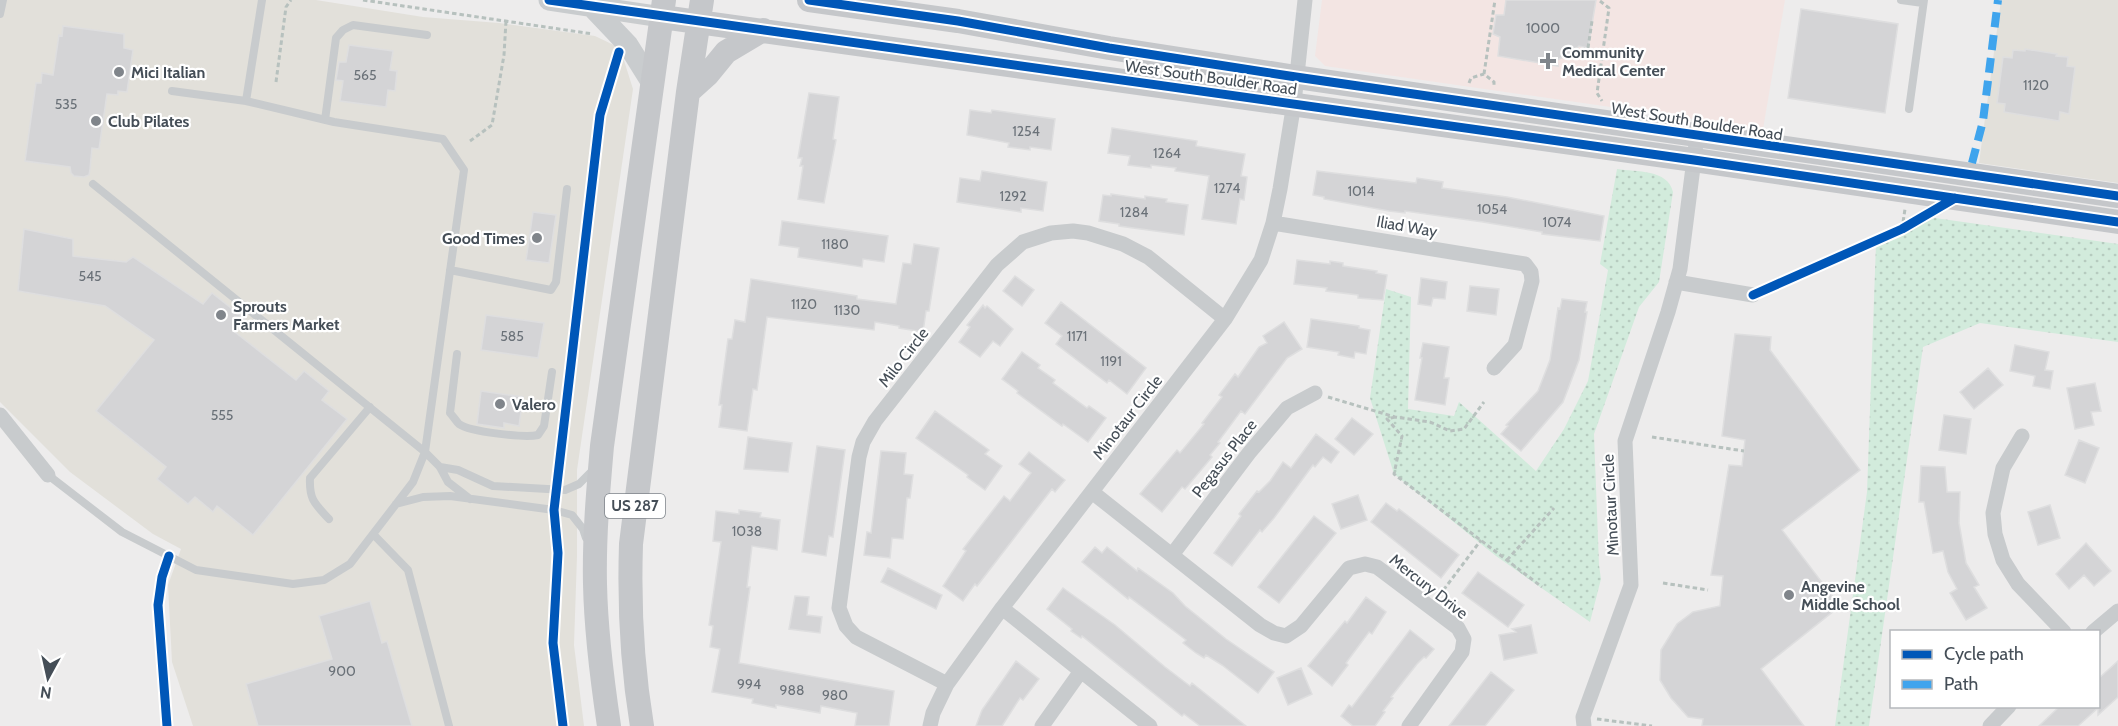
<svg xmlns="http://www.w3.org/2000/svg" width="2118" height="726" font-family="Cabin,sans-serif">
<defs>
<pattern id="park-dots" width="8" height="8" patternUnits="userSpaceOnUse" patternTransform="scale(1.5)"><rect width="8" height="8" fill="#d2ebdc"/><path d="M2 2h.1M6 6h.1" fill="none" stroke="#b6cbbf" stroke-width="1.8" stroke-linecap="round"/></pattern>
</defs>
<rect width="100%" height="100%" fill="#edecec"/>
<path fill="#e2e0da" d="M0 0H316L423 17 499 23 595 36 620 48 633 89 577 470V556L574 645 584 726H193L172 662 168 585 181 549 153 534 70 472 0 402Z
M2001 0H2118V183L1979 163Z"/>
<path fill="#f3e5e3" d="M1322 0H1785L1763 129 1325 66 1315 56Z"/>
<path fill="url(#park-dots)" d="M1617 169C1636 172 1668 169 1673 192L1659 282 1639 307 1594 434 1599 565 1601 579 1590 622 1496 556 1394 474 1370 398 1386 289 1411 297 1408 409 1454 416 1459 402 1536 471 1564 429 1588 381 1608 270 1600 264Z
M1935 218 2118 244V342L1980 323 1923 347 1869 726H1835L1867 492 1876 244Z"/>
<path fill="#d4d4d6" stroke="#dededf" stroke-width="1.5" d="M1506 0H1596L1588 48 1579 46 1572 53 1557 60 1558 66 1498 56 1500 37 1493 34 1496 15H1504Z
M1801 9 1898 24 1885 113 1788 98Z
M63 26 124 34V48L133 50 127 92 118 91V95L107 94 99 149 92 148 90 169 89 175 84 177 74 176 71 173 70 167 25 161 36 83H41L42 73 53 75 59 35 62 36Z
M349 45 393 51 390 70 397 71 395 91 388 90 386 107 340 101 343 81 336 80 339 62H346Z
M2025 49 2057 54 2056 56 2068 57 2067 66 2075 67 2069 114 2060 112 2059 121 2004 112 2005 104 1997 103 2003 57 2012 58 2013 50 2025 51Z
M809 93 839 97 833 139 836 140 824 203 798 199 803 166H800L802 158H798Z
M970 110 991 113 992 110 1055 119 1051 150 1030 147V150L1008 147 1009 143 967 135Z
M1112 128 1197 141 1196 146 1245 154 1241 176 1247 177 1244 200 1240 199 1236 224 1202 219 1209 176 1175 171 1176 168 1151 165V168L1128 165 1130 156 1108 153Z
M982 171 1047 182 1043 211 1021 208V212L957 202 960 178 980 181Z
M1317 171 1416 183 1417 178 1443 182 1442 188 1507 197 1604 216 1600 241 1542 234V232L1483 222 1405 211V213L1389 211 1324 199V197L1313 195Z
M1111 194 1145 199V196L1167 199 1166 202 1188 205 1184 235 1119 226V224L1099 221 1103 195 1111 196Z
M533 212 556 215 549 263 526 260Z
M782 221 888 236 884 262 863 259 862 267 798 257 799 248 779 245Z
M24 229 73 239V256L126 262 133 257 203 304 212 293 245 319 235 332 296 380 304 371 329 391 322 400 347 419 253 535 217 506 213 512 195 497 188 504 157 479 166 467 96 411 154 340 105 306 18 291Z
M914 244 939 248 929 311H926L923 332 899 328V326L875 322 874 330 767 317 757 390 753 389 747 431 719 427 722 405H719L728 339H732L735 320 745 322 751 279 857 296V299L896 304 903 263 911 264Z
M1297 260 1330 264V261L1343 263V266L1377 271 1376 273 1387 275 1383 300 1358 298V295L1326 291 1327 288 1294 284Z
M1015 276 1034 290 1022 306 1003 291Z
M1421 278 1447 282 1445 299 1433 298 1431 306 1418 304Z
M1470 286 1499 289 1496 315 1467 311Z
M1562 299 1587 302 1585 312H1587L1579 360 1563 402 1521 451 1501 434 1508 426 1506 425 1538 391 1550 360 1558 308 1560 309Z
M1061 302 1146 368 1127 394 1109 380 1107 383 1056 344 1062 336 1045 323Z
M983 305 985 308 987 306 1013 329 1000 346 993 341 980 357 959 342 970 327 967 325Z
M486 315 544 323 538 358 481 350Z
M1311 319 1359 326V328L1370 330 1366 354 1355 352 1354 358 1338 355 1339 352 1307 347Z
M1284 322 1302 349 1287 358 1245 414 1241 411 1218 442 1220 443 1210 455 1212 457 1185 489 1182 487 1162 512 1140 494 1177 450 1180 453 1204 424 1202 423 1222 397 1219 395 1235 374 1238 377 1259 347 1267 343 1263 336Z
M1735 334 1771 337 1770 350 1860 470 1782 530 1840 606 1761 669 1804 726H1702L1703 719 1688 717 1671 698 1660 680 1661 650 1677 624 1693 612 1720 606 1723 576 1711 575 1729 465 1742 466 1745 440 1722 436Z
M1423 343 1449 347 1444 378H1449L1445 405 1415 400 1422 358H1420Z
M2015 345 2049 352 2045 370 2053 371 2050 389 2033 386 2035 376 2010 371Z
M1022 352 1040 365 1038 368 1055 380 1053 383 1087 408 1089 406 1106 418 1088 442 1063 424 1062 426 1017 393 1018 391 1002 379Z
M1988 368 2003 385 1974 409 1960 392Z
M2095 383 2101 411 2091 412 2094 425 2075 429 2067 388Z
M481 391 523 397 519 426 504 423V428L477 424Z
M935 411 989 450 985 454 1002 466 985 490 967 477 968 475 916 438Z
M1944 415 1971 419 1966 454 1939 450Z
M1352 418 1373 434 1354 455 1335 439Z
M1316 434 1339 452 1331 463 1323 457 1315 467 1313 465 1274 518 1262 532 1260 530 1232 566 1214 553 1241 516 1239 514 1257 491 1259 492 1270 481 1283 462 1291 468Z
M748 437 792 443 788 472 744 469Z
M2079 440 2099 448 2085 483 2065 475Z
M817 446 845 450 833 537 829 536 826 556 802 552Z
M881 451 906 453 904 474 913 475 910 498H907L903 539 892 538 890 558 864 555 867 532 871 533Z
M1029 452 1065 480 1055 492 1052 489 977 586 975 584 963 601 943 586 966 551 963 549 1004 496 1010 501 1031 473 1019 464Z
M1921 466 1945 467 1947 492H1960L1959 523 1966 563 1979 585 1974 587 1987 608 1966 620 1950 593 1957 589 1948 572 1943 551 1933 553 1924 502H1919Z
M1358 495 1367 520 1341 529 1332 504Z
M1386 503 1397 511 1399 509 1459 555 1441 578 1371 522Z
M2050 505 2060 538 2038 545 2028 512Z
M739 510 761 513 760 517 780 520 777 550 752 546 747 587H750L739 663 894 691 889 726H855L857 713 821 706 820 713 776 705V708L752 703 753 699 712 692 720 649 710 647 713 626 709 625 721 542 713 541 716 511 739 514Z
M1314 516 1336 533 1279 603 1258 587Z
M2086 543 2111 571 2094 586 2084 575 2069 589 2056 574Z
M1095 547 1102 553 1107 547 1137 571 1138 568 1173 593 1185 606 1226 639 1274 672 1258 693 1222 665 1206 655 1204 658 1196 653 1183 643 1186 640 1129 597 1128 599 1082 562Z
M888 568 942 595 936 609 881 582Z
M1478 572 1524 605 1508 627 1462 593Z
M1063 588 1115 625 1165 667 1190 686 1192 683 1246 726H1200L1184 714 1182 716 1082 636 1081 638 1071 631 1072 629 1047 609Z
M795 596 809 597 807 615 822 617 820 633 789 629Z
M1366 597 1386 612 1372 634 1369 632 1346 663 1348 665 1332 686 1308 666 1345 621 1347 623Z
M370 601 382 643 387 641 412 726H258L246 684 332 659 319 616Z
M1531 625 1537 653 1504 660 1499 635 1516 632 1512 629Z
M1410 630 1434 649 1426 658 1424 657 1417 664 1391 697 1393 698 1383 711 1385 712 1375 726H1353L1341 716 1349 705 1352 707Z
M1016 661 1039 679 1023 700 1020 698 1002 726H976L982 710Z
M2118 661V697L2098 715V708L2078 726H2039L2060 706H2098V679Z
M1301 668 1312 694 1288 705 1277 678Z
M1491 672 1514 690 1485 726H1449Z"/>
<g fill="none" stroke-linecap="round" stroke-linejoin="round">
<path stroke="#b7c1be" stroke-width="3" stroke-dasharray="4.5 3" stroke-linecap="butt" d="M363 0 593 34
M1600 1 1609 8 1597 93 1602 101
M1588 48 1592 21
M1484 74 1495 0
M276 82 286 7 291 0
M1469 83 1471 78 1484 74 1494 82V85
M470 141 492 125 504 55 506 21
M1902 229 1905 209
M1328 397 1395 417 1430 422 1450 431 1464 429 1484 402
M1395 417 1387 419 1402 436 1394 474 1542 587
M1652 437 1744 451
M1507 560 1554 508
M1663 583 1708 590
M1439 596 1481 540
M1597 719 1652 726"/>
<path stroke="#c8cbcd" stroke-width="8" d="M1901 0 1923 3
M0 14 3 0
M246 101 262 0
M1909 109 1924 0
M325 120 336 38 343 30 353 25 427 35
M93 184 425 452 440 467 448 482 470 499
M450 270 551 290 556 282 567 189
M457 354 450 413C453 416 456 421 459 424 470 432 525 438 538 435L544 426 552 372
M440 467 458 470 493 486 565 490 579 484 593 470
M48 475 122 532 196 570 293 584 324 580 350 564 413 482 425 452 464 170 443 139 334 122 246 101 172 91
M396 504 423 497 450 496 554 510 572 515 583 529 586 538
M329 519C315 504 309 500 310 478L370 407
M373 534 408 570 449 726"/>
<path stroke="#c8cbcd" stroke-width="15" d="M1273 223 1525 264 1531 272 1532 281 1515 345 1494 368
M1676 282 1753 295
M0 415 48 475
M2022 436 2003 468 1993 513 1995 534 2003 560 2018 584 2064 632
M1092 492 1260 625 1274 633 1286 636 1301 626 1349 568 1365 564 1377 567 1458 628 1464 639 1462 652 1409 726
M1172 555 1249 453 1287 408 1315 393
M1002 608 1150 726
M2093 632 2118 611
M947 684 856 637 846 626 839 608 859 457 863 442 875 421 997 265 1023 242 1051 233 1073 231 1088 233 1123 244 1148 257 1225 319
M930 726 933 713 947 684 1002 608 1225 319 1261 260 1273 223 1280 189 1294 103 1305 0
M1042 726 1081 671
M1584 726 1583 717 1631 585 1625 441 1668 312 1680 269 1697 136
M1990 726 2009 706"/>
<path stroke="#c9ccce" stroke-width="21" d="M549 0 662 17
M591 6 628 45 653 85"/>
<path stroke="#c5c7ca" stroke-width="24" d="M809 0 958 21 1109 48 1296 77 2118 196
M662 17 1694 160 2118 222
M688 92 708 74 726 52 763 30
M609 726C602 679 596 632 595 584 594 538 598 492 602 446L664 0
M642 726C632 666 629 605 631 544L688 92 702 0"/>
<path stroke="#3fa4ed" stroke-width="8" stroke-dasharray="15 8" stroke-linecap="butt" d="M1972 163 1983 121 1998 0"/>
<defs>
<path id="cycleway" d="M549 0 1694 160 2118 222
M809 0 958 21 1109 48 1296 77 2118 196
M1753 295 1902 229 1955 198
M167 726 158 605 162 577 169 556
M563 726 553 643 558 553 554 510 600 115 619 52"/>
</defs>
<use href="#cycleway" stroke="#fff" stroke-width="13"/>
<use href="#cycleway" stroke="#0057b8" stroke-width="9"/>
</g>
<g fill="#80858b" stroke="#fff" stroke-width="2">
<path d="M1545 52h6v6h6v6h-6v6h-6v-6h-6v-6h6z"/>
<circle cx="119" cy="72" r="6"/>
<circle cx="96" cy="121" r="6"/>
<circle cx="537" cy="238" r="6"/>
<circle cx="221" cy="315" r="6"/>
<circle cx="500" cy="404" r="6"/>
<circle cx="1789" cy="595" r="6"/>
</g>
<g text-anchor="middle" stroke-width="4.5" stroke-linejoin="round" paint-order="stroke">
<g font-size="14" fill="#6a7178">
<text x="1543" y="33">1000</text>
<text x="365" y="80">565</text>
<text x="2036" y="90">1120</text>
<text x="66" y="109">535</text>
<text x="1026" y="136">1254</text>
<text x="1167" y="158">1264</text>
<text x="1227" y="193">1274</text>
<text x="1361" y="196">1014</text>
<text x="1013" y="201">1292</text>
<text x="1492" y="214">1054</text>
<text x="1134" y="217">1284</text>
<text x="1557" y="227">1074</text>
<text x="835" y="249">1180</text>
<text x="90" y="281">545</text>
<text x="804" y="309">1120</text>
<text x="847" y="315">1130</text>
<text x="512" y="341">585</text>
<text x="1077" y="341">1171</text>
<text x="1111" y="366">1191</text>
<text x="222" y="420">555</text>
<text x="747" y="536">1038</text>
<text x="342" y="676">900</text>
<text x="749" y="689">994</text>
<text x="792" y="695">988</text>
<text x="835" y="700">980</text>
</g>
<rect fill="#fff" stroke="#7d8389" stroke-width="1.5" x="605" y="494" width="60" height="24" rx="4.5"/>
<g font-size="15" font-weight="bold" fill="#454e57">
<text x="635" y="511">US 287</text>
</g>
<g font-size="16" font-weight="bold" fill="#454e57" stroke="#fff" text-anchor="start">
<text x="1562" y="58">Community<tspan x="1562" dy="18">Medical Center</tspan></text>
<text x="131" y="78">Mici Italian</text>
<text x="108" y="127">Club Pilates</text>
<text x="525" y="244" text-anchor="end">Good Times</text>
<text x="233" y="312">Sprouts<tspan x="233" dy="18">Farmers Market</tspan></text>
<text x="512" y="410">Valero</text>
<text x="1801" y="592">Angevine<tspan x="1801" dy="18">Middle School</tspan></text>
</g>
<g font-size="16" fill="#454e57" stroke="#fff">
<text transform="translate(1211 77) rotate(8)" y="6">West South Boulder Road</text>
<text transform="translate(1697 121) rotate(9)" y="6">West South Boulder Road</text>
<text transform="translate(1407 226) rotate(10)" y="6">Iliad Way</text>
<text transform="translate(903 357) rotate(-52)" y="6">Milo Circle</text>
<text transform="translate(1127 417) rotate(-52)" y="6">Minotaur Circle</text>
<text transform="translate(1224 458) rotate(-52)" y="6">Pegasus Place</text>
<text transform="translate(1610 505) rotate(-93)" y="6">Minotaur Circle</text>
<text transform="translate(1429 586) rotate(38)" y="6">Mercury Drive</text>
</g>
</g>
<rect x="1890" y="630" width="210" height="78" fill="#ffffff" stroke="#b5b8bc" stroke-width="1.5"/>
<rect x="1902" y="650" width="30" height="9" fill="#0057b8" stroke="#b5b8bc" stroke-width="1.5"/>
<text x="1944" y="660" font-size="18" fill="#454e57">Cycle path</text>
<rect x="1902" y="680" width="30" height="9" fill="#3fa4ed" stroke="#b5b8bc" stroke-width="1.5"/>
<text x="1944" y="690" font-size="18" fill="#454e57">Path</text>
<g transform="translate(48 678) rotate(188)" stroke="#ffffff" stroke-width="4.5" paint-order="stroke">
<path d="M0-4.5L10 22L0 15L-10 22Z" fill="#454e57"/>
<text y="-9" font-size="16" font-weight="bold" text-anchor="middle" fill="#454e57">N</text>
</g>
</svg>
